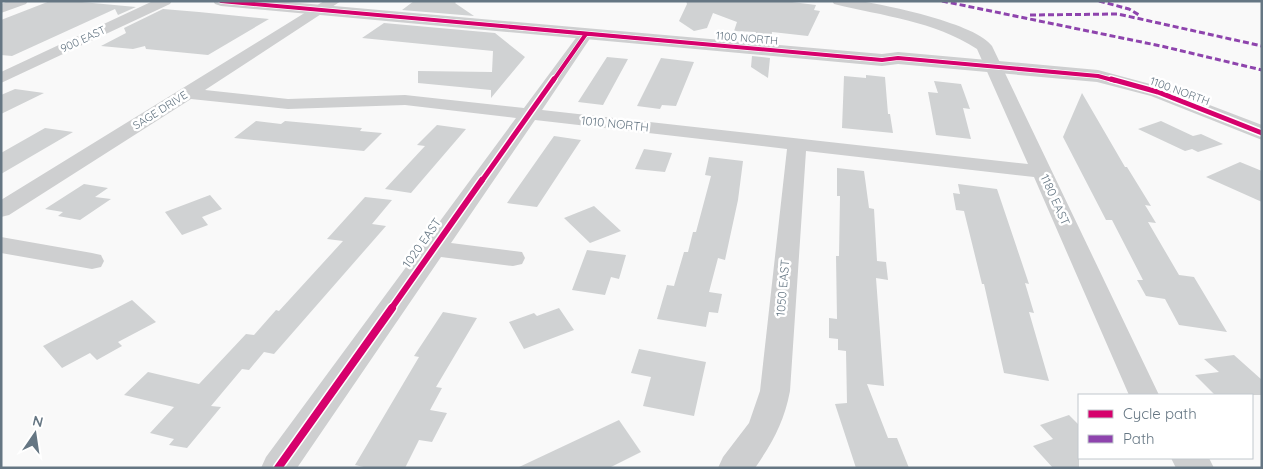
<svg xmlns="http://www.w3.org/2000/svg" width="1263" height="469" font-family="Quicksand,sans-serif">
<rect width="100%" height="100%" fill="#f9f9f9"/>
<path fill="#d0d2d3" d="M50 1H71L136 7 118 15 115 9 12 56 1 55V20Z
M414 1H457L455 3 474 16 402 10Z
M686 1H784L816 5 814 10 820 11 808 36 772 32 771 42 754 41 756 32 734 31 737 22 713 13 707 28 694 31 679 21 687 4Z
M163 9 199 12 269 19 208 55 146 49 145 46 133 49 101 46 126 33 124 28Z
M384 23 495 33 525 57 491 98V90L418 83V71L492 72 493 51 362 38Z
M752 56 770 58 768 78 751 67Z
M607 57 628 59 603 105 578 102Z
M661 58 694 62 676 106 662 105 660 109 637 106Z
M866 75 885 77 888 114H890L893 133 842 128 844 76 866 78Z
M934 81 961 84 970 109 963 108 971 139 936 135 928 92 938 93Z
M15 89 44 93 1 114V95Z
M1082 93 1125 167H1127L1151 206 1145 205 1156 223 1148 222 1179 275 1194 277 1227 332 1179 325 1165 299 1146 296 1137 280H1143L1112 220H1106L1063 137Z
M256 121 281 124 285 121 362 128 360 131 382 133 364 151 234 138Z
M1161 121 1193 136 1201 134 1223 144 1198 152 1192 149 1185 151 1138 129Z
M437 125 466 129 411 193 385 189 425 146 417 145Z
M45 128 73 132 1 174V153Z
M554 136 581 140 537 207 507 203Z
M644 149 672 153 665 172 635 169Z
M709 157 743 161 738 200 725 260 718 258 709 292 722 294 718 313 709 312 706 327 657 319 667 285 674 286 684 252H688L693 232H696L711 176 705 175Z
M1240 162 1262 171V202L1206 177Z
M837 168 864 171 869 208 874 209 877 261 886 262 888 280 876 278 884 386 867 384 888 438H897L909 468H856L835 404 847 403 846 351 838 350V339L829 338V318L837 319 836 256H839L840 196H837Z
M84 184 108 188 95 197 111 199 80 220 58 216 63 212 45 209Z
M958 184 997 189 1029 284 1025 283 1034 313 1029 312 1049 381 1004 373 984 284H982L964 211 956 210 953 193 960 194Z
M210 195 222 209 202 217 208 225 182 235 165 212Z
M365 197 392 200 372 224 386 226 274 354 264 352 249 370 242 369 211 406 221 407 187 448 169 445 174 439 150 433 174 407 124 395 148 372 199 384 246 334 254 335 276 310 279 311 343 241 327 239Z
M594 206 621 231 590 243 564 218Z
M587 250 626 255 619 279 611 277 605 295 572 290Z
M132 300 156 322 118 342 122 346 97 360 90 353 62 368 43 346Z
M559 308 574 330 524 349 509 322 534 313 537 316Z
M443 312 477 318 436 387 442 388 430 410 447 413 432 442 419 440 405 468H368L355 465 419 357 414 356Z
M639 349 706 362 694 416 643 406 651 377 631 373Z
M1234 355 1262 380V395H1215L1195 375 1219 372 1204 359Z
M1069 415 1079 425V468H1053L1033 446 1053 439 1040 425Z
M619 420 641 452 609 468H517Z"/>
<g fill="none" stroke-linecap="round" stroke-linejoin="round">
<path fill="#cecfd0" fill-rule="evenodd" d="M8 1H28L26 4 1 13V4Z
M153 1H172L170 4 1 83V72Z
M324 1H341L205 90 288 99 405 95 524 108 581 31H591L593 34 542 110 1028 164 977 49C934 21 883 16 834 4L832 1C841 1 851 0 860 1 887 5 977 24 992 46L1159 395H1129L1034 177 806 151 790 391C784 422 773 442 755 468H718L723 457 749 423 760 391 787 149 535 120 451 243 522 252 525 258 522 264 513 266 441 257 297 468H261L266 457 516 118 405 105 288 109 191 99 9 215 1 217V200Z
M1 237 92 253 101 255 104 261 101 267 92 269 1 253Z
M1171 458H1209L1214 468H1176Z"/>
<path fill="#cecfd0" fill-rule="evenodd" d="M213 1H277L882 54 898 52 1098 70 1165 88 1262 125V140L1151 96 1097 82 898 64 882 66 221 6 215 4Z"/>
<path stroke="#8e44ad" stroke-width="3" stroke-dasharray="6 3" stroke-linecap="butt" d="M942 1 1161 46 1262 70
M1099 1 1129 9 1139 15
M1030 15 1118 14 1262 46"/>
<defs>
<path id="cycleway-far3" d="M221 1 882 60 898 58 1098 76 1116 81
M553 81 586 34"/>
<path id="cycleway-far2" d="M1111 79 1158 92 1262 133
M481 182 554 79"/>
<path id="cycleway-far1" d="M391 309 482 180"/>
<path id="cycleway" d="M278 468 392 308"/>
</defs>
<use href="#cycleway-far3" stroke="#fff" stroke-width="5.5"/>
<use href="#cycleway-far2" stroke="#fff" stroke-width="8"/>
<use href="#cycleway-far1" stroke="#fff" stroke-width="9"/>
<use href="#cycleway" stroke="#fff" stroke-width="11"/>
<use href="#cycleway-far3" stroke="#d6006c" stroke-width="4"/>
<use href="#cycleway-far2" stroke="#d6006c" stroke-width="5"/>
<use href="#cycleway-far1" stroke="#d6006c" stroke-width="6"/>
<use href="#cycleway" stroke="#d6006c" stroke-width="8"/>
</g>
<g text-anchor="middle" stroke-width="5" stroke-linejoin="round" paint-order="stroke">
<g font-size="11" fill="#657683" stroke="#fff">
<text transform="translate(747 38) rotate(5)" y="4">1100 NORTH</text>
<text transform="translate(83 39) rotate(-25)" y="4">900 EAST</text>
<text transform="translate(1180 91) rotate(20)" y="4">1100 NORTH</text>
<text transform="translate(160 110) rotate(-32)" y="4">SAGE DRIVE</text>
</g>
<g font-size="12" fill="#657683" stroke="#fff">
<text transform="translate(615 124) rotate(6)" y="4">1010 NORTH</text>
<text transform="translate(1055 200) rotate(66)" y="4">1180 EAST</text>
<text transform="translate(422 243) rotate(-55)" y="4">1020 EAST</text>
<text transform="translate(783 288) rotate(-85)" y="4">1050 EAST</text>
</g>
</g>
<rect width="1263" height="469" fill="none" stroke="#657683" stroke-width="5"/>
<rect x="1078" y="394" width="175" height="65" fill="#ffffff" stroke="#c1c8cd"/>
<rect x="1088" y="410" width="25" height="8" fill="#d6006c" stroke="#c1c8cd"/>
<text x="1123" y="419" font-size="15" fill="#657683">Cycle path</text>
<rect x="1088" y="435" width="25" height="8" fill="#8e44ad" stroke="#c1c8cd"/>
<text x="1123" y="444" font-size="15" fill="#657683">Path</text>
<g transform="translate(35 434) rotate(13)" stroke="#ffffff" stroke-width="4" paint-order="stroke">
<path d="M0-4L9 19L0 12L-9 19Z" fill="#657683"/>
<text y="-8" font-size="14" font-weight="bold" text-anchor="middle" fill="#657683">N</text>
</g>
</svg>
